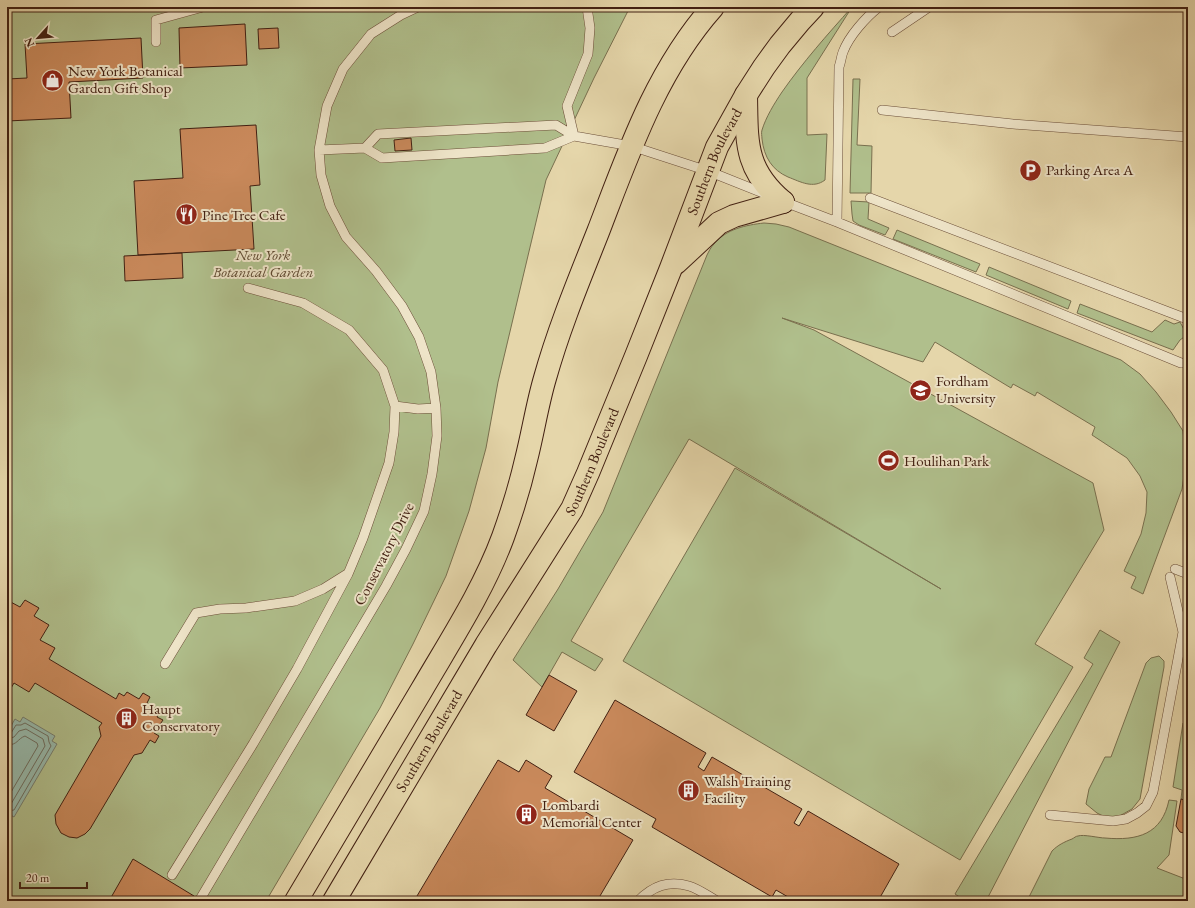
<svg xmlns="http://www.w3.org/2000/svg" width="1195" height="908" font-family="'EB Garamond',serif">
<rect width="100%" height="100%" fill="#e5d6aa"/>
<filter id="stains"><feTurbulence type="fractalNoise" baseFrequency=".005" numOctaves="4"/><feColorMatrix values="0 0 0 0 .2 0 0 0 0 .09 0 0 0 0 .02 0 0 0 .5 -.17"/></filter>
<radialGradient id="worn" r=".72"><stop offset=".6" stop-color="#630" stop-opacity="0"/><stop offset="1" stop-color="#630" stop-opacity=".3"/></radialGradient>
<path fill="#b0bf8c" stroke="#79704f" d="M7 7H630L594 78 546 180 498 382 486 448 469 511 446 576 413 644 380 708 266 901H7Z
M852 7 807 78V135L827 134 825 180C813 189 801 182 788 177 772 170 764 157 762 139 762 136 761 133 762 130 766 117 774 104 782 92 803 62 827 35 852 7Z
M853 79H860L857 145 872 146 871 193H850Z
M851 201 869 202 868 219 889 228 885 235 859 225 853 221 852 214Z
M764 223 776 224 789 227 1121 360 1140 374 1156 392 1171 412 1183 431 1186 462 1182 489 1143 594 1131 588 1136 577 1124 571 1141 534 1146 513 1147 492 1140 476 1127 458 1092 435 1095 427 1037 392 1035 396 1013 384 1011 388 935 342 923 362 782 318 814 330 1093 483 1104 530 1035 644 1073 667 960 860 623 661 735 468 941 589 689 439 571 641 603 659 595 671 562 652 542 687 513 660 558 589 603 512 707 255C709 251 711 247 714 244 726 229 746 225 764 223Z
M897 230 980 264 976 272 893 239Z
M989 267 1071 301 1068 309 986 275Z
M1080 304 1152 332 1165 320 1174 324 1180 322 1187 335 1180 340 1173 350 1077 313Z
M1100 630 1120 642 986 901H960L961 898 955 894 1093 664 1084 658Z
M1159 656 1164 661V667L1140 799 1132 809 1116 818 1105 817 1097 813 1086 804 1089 789 1105 757H1111L1146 663 1151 658Z
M1183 723 1188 724V788H1186L1184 800 1181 799 1182 790 1173 787Z
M1169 800 1177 801 1169 855 1157 868 1188 880V901H1027L1052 851C1058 845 1064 842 1072 839 1074 838 1076 836 1078 836 1083 834 1099 838 1105 838 1138 841 1162 834 1169 800Z"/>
<path fill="#96b9ab" stroke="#747c6e" d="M23 717 55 736 52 741 57 744 14 817 9 814 7 817V733L15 719 20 722Z"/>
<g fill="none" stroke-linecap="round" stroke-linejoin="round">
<path stroke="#6c6c5e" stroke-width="1" d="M7 734 11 733 16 725H21L25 723 48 736 49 742 51 746 14 810 7 811
M7 739 14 737 19 731 26 729 43 739 45 746 11 804 7 805
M7 745C18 745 17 739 25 736L37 743 38 746 7 799"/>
</g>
<path fill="#c9895b" stroke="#422012" d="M245 24 247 65 180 68 179 28Z
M278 28 279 48 259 49 258 29Z
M141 38 143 78 69 82 71 118 7 121V79L27 78 25 44Z
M256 125 260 185 250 186 254 249 138 255 134 181 183 178 180 129Z
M411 138 412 150 395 151 394 140Z
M182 253 183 278 125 281 124 256Z
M7 600 20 607 25 600 39 608 34 616 49 625 40 640 55 648 49 659 116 699 119 693 124 696 127 692 139 699 143 693 150 697 147 703 160 711 157 717 163 720 154 733 159 736 155 743 150 740 142 753 134 755 90 829 85 834 77 838 69 837 61 833 56 824 55 815 101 736 99 727 102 723 35 683 29 692 14 683 7 695Z
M549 675 577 691 554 731 526 715Z
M615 700 706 753 698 767 704 771 712 757 802 809 794 823 799 826 808 811 899 864 878 901H795L776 890 772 897 652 827 656 819 574 772Z
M498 760 519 772 526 760 552 776 545 788 633 840 597 901H414Z
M1186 788H1188V834L1180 832 1176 826 1181 799 1184 800Z
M133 859 194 896 191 901H109Z"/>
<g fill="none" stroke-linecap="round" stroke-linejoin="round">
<defs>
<path id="service" d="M892 32 929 7
M156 42V20L203 7
M882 110 1013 124 1188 137
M574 136 567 106 588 54 590 28 587 7
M365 148 378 134 556 125 574 136 631 146 708 171 768 195
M319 150 365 148 382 158 545 148 574 136
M870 198 1187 319
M782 201 837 222 1181 363
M837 222 839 67C841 62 841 57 843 52 849 36 866 17 879 7
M395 406 418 409 436 408
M1175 569 1188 574
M165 664 196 613 220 609 246 608 295 601 323 589 347 574
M1050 815 1113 821 1126 819 1137 813 1146 806 1153 792 1183 632 1170 577
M172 875 253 744 297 669 348 574 363 538 389 463 394 432 395 406 383 370 349 330 303 303 248 288
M199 901 386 586 406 549 424 511 432 474 437 436 436 408 431 372 419 337 402 306 376 271 346 237 330 206 321 175 319 150 327 106 343 69 371 34 401 15 418 7
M638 901C653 886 668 880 689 886 699 889 708 896 717 901"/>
<g id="primary">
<path d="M746 95C747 142 744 169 783 202"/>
<path d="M676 263 719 223 734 216 783 202"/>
<path d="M296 901C338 831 379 761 421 691 450 641 483 591 503 537 512 512 520 486 526 460 533 433 537 405 545 378 559 328 579 280 598 232 628 154 656 71 713 7"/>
<path id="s1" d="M334 901 486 645 572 509 588 473 636 356 671 268 717 147 746 95 764 67 780 45 800 21 813 7"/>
</g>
</defs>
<use href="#service" stroke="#6b4e38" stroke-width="10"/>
<use href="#primary" stroke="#422012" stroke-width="24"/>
<use href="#service" stroke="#eee4c8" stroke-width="9"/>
<use href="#primary" stroke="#e5d6aa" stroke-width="22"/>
</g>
<defs>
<symbol id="shop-disc" viewBox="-11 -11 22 22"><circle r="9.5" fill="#8f2418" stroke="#eee4c8"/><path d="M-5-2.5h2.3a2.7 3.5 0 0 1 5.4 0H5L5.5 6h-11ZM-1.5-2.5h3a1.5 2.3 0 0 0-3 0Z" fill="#fff"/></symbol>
<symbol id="parking-disc" viewBox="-11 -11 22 22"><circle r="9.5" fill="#8f2418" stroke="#eee4c8"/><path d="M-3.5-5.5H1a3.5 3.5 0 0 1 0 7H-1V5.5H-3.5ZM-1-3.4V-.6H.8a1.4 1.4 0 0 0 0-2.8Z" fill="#fff"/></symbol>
<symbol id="restaurant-disc" viewBox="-11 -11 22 22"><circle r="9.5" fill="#8f2418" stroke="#eee4c8"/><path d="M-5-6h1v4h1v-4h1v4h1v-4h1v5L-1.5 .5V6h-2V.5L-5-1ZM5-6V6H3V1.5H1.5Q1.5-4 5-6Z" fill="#fff"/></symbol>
<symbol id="university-disc" viewBox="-11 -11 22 22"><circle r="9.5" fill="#8f2418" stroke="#eee4c8"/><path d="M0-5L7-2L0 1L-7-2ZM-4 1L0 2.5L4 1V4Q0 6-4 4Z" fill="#fff"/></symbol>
<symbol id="stadium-disc" viewBox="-11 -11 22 22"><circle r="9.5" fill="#8f2418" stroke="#eee4c8"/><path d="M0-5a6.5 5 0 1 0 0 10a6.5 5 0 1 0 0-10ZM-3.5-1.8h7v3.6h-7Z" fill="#fff"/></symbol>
<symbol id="building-disc" viewBox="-11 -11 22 22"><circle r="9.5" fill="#8f2418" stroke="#eee4c8"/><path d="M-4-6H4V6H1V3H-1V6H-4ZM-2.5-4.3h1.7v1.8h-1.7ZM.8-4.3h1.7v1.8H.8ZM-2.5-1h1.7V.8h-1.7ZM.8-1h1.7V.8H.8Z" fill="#fff"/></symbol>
</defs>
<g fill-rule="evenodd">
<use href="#shop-disc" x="40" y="68" width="25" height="25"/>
<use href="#parking-disc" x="1018" y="158" width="25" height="25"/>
<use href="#restaurant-disc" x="174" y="202" width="25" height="25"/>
<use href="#university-disc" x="908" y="378" width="25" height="25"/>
<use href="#stadium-disc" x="876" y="448" width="25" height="25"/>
<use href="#building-disc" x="114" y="706" width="25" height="25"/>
<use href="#building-disc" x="676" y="778" width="25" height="25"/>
<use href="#building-disc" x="514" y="802" width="25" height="25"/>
</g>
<g text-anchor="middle" stroke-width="4" stroke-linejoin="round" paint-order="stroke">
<g font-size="15" fill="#422012" stroke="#eee4c8" text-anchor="start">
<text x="68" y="76">New York Botanical<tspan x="68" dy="17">Garden Gift Shop</tspan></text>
<text x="1046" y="175">Parking Area A</text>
<text x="202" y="220">Pine Tree Cafe</text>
<text x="936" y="386">Fordham<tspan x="936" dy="17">University</tspan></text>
<text x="904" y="466">Houlihan Park</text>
<text x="142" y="714">Haupt<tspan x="142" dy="17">Conservatory</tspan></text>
<text x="704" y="786">Walsh Training<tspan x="704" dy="17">Facility</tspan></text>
<text x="542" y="810">Lombardi<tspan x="542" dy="17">Memorial Center</tspan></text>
</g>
<g font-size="15" fill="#422012" stroke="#eee4c8">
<text dy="5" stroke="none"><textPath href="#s1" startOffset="834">Southern Boulevard</textPath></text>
<text dy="5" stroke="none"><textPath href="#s1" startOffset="510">Southern Boulevard</textPath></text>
<text transform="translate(384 554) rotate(-63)" y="5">Conservatory Drive</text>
<text dy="5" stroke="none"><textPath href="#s1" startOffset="186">Southern Boulevard</textPath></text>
</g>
<g font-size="15" font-style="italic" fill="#5e4830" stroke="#eee4c8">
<text x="263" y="260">New York<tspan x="263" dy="17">Botanical Garden</tspan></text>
</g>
</g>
<rect width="1195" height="908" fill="none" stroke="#e5d6aa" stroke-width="24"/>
<rect x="8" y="8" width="1179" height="892" fill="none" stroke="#422012" stroke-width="2"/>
<rect x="12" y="12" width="1171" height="884" fill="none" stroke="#422012"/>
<g transform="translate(38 38) rotate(243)" stroke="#eee4c8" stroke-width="3" paint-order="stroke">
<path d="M0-3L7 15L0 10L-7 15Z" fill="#422012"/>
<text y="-6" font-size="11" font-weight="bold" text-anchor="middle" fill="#422012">N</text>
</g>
<path d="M20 882v6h67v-6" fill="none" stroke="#422012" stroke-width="2"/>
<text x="26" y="882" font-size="12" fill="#422012" stroke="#eee4c8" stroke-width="3" paint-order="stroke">20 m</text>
<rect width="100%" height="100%" filter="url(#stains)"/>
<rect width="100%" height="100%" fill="url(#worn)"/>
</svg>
